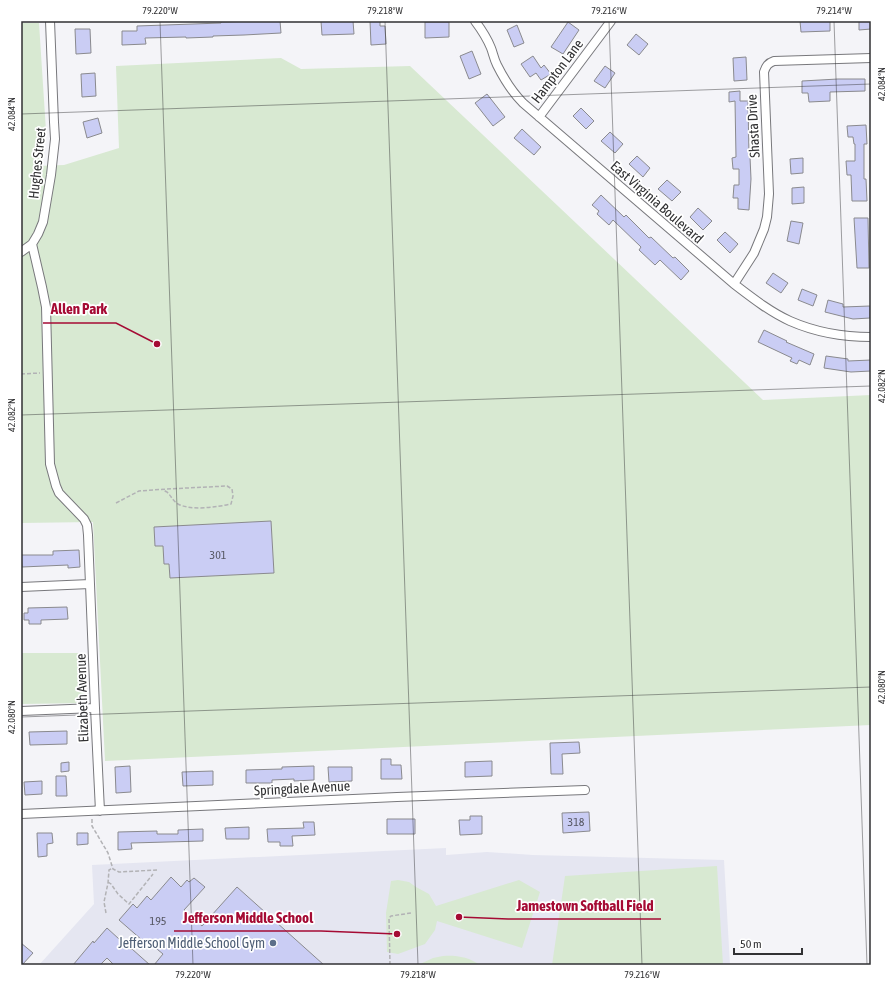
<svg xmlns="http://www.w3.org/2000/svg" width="892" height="986" font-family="'Asap Condensed',sans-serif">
<rect width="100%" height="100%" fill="#f4f4f8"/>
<path fill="#e5e6f1" d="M446 848V855L487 852 533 855 724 860 730 965H39L94 904 92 865Z"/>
<path fill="#d8e9d2" d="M21 23H39L46 131 38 166 64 165 119 148 116 66 281 58 301 69 410 66 763 400 871 395V725L105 761 93 522 21 523Z
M21 653H83L86 703 22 704Z
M717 866 723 965H552L565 876Z
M398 880 409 882 416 887 429 894 436 906 519 880 540 892 522 948 437 921 435 930 425 944 398 954 387 952 386 913 391 881Z
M443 956C456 955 469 957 480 965H418L433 958Z"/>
<path fill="#cacdf4" stroke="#8a8a8e" d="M257 21H280L281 33 244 35 213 36V37L186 38V37L145 38 146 44 122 45V31H137V26L221 23V22Z
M321 21H353L354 34 322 35Z
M370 21H380V26H385L386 44 371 45Z
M800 21H830V31L801 32Z
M859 21H871V29L859 30Z
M425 22H449V37L425 38Z
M568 22 579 30 563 54 551 47Z
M517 25 524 43 514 47 507 30Z
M75 29H90L91 53 76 54Z
M636 34 648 44 639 55 627 45Z
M472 51 481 74 469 79 460 56Z
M533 56 541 68 544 65 551 74 541 80 536 73 530 77 521 64Z
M746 57 747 80 734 81 733 58Z
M605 66 615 73 605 88 594 81Z
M95 73 96 96 82 97 81 74Z
M838 79H865V91L830 92V101L809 102 808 93H802V81Z
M740 91V101H748L749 157H750L751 179 749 210 738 209V198H733L734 185H739V169H733L732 158 736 157 735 101 729 102V92Z
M487 94 505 117 493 126 475 103Z
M581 108 594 121 586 129 573 116Z
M98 118 102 133 87 138 83 122Z
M866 125 867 144H864V179H866L867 201H852L851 175H847L846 161H855V144H854L853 137H848L847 126Z
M522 129 541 147 534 155 514 138Z
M610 132 623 144 615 153 601 141Z
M637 156 650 168 643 177 629 164Z
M803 158V173L791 174 790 159Z
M667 180 681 192 672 201 658 189Z
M804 187V203L792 204V188Z
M601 195 624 217 626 215 649 238 651 237 673 258 675 257 689 271 681 280 660 260 655 265 639 250 641 247 613 220 609 225 597 214 599 211 592 205Z
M698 208 712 221 703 230 690 217Z
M854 218H868L869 268H857Z
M791 221 803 223 799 244 787 241Z
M725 232 738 244 730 253 717 240Z
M773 273 788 283 781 293 766 283Z
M802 289 817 295 813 306 798 300Z
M828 300 843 304V307L870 306V318L853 319 825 312Z
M764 330 787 341 786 342 814 354 810 365 799 360 797 364 790 361 792 358 758 342Z
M826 356 848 359V361L871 360V371L851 372 824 368Z
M271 521 274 573 170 578 169 564H164L163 546H155L154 527Z
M79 550 80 567 68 568V565L22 567 21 555H53V551Z
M67 607 68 619 41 620V624H29V620H24V613H28V608Z
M67 731V744L30 745 29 732Z
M579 742 580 753 562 754 563 774H551L550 743Z
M381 759H391V765H401L402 779H381Z
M492 761V776L465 777V762Z
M69 762V771L61 772V763Z
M130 766 131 792 116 793 115 767Z
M314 766V780L294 781V779L272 780V783H246V770L282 769V767Z
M328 767H352V781L329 782Z
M213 771V785L183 786 182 772Z
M56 776H66L67 796H56Z
M42 781V794L25 795 24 782Z
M589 812 590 831 563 833 562 813Z
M470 816H482V834L460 835 459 820H470Z
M387 819H415V834H387Z
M303 822H314L315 835 292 836 293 846H280V842H268L267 829 304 828Z
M249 827V839H226L225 828Z
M203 829V841L131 843 132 849 118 850V832L157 831V834H178V830Z
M37 833H52L53 843 47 844V856L38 857Z
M77 833H88V844L77 845Z
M171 877 181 887 187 880 189 882 194 878 205 887 184 910 202 926 237 887 324 965H154L163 954 152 945 150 947 119 920 133 904 137 908 147 896 151 900Z
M107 928 131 950 132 949 150 965H114L107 958 100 965H73L93 941 94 943Z
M21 943 33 953 22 965H21Z"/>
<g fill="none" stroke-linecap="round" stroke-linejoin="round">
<defs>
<path id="street" d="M475 21C481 29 487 38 491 48 493 53 494 59 497 65 504 79 512 92 523 103L734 284C751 297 770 312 790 321 815 332 844 337 871 337
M539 117 611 21
M32 244 42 287 46 307 50 464 56 486 59 493 84 519 87 525 88 535 95 708 100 811
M21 252 32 244 38 234 43 222 51 175 55 139 54 122 50 21
M734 284 754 253 764 229 767 217 769 194 764 72C766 66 768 63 774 61L871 58
M21 587 90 584
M21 711 95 708
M21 814 397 797 585 790"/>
</defs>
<use href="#street" stroke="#78787c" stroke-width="10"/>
<path stroke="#b2b2b5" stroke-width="1.5" stroke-dasharray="4 2" stroke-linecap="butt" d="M21 374 40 373
M116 503 139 491 167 489 227 486 232 489 233 496 231 504C217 507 191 511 178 504 172 500 172 497 167 492 167 492 163 490 162 489
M92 819V826L108 853 113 869 119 872 157 870
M108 882 111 884 118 894 129 904 153 874
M106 913 104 902 108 883 109 870 113 868
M390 965 389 918 391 916 411 913"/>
<use href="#street" stroke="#fff" stroke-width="8"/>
</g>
<path fill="none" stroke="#313133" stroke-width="1" stroke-opacity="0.45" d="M160 21 193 965M385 21 418 965M609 21 642 965M834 21 867 965M21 114 871 84M21 415 871 386M21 717 871 687"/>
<circle fill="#5c6f8a" stroke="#fff" stroke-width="1.5" cx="273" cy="943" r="4"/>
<g text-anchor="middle" stroke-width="3.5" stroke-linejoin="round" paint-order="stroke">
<g font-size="12" fill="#575863">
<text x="218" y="559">301</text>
<text x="576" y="826">318</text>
<text x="158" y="925">195</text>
</g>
<g font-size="14" fill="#313133" stroke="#fff">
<text transform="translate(557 71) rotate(-53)" y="5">Hampton Lane</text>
<text transform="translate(753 126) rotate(-93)" y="5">Shasta Drive</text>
<text transform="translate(37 163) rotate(-84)" y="5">Hughes Street</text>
<text transform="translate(657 202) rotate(41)" y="5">East Virginia Boulevard</text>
<text transform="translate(82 698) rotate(-92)" y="5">Elizabeth Avenue</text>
<text transform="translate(302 788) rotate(-3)" y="5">Springdale Avenue</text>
</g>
<g font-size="14" fill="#4e5e75" stroke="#fff" text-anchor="end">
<text x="265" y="948">Jefferson Middle School Gym</text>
</g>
</g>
<path fill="none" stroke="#a50b34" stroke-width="1.5" d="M157 344L116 323H43M459 917L508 919H661M397 934L321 931H174"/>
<g fill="#a50b34" stroke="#fff" stroke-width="1.5">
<circle cx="157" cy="344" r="4"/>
<circle cx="459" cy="917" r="4"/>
<circle cx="397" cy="934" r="4"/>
</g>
<g font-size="15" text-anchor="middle" font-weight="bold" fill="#a50b34" stroke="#fff" stroke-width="3.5" stroke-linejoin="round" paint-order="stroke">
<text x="79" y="314">Allen Park</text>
<text x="585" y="911">Jamestown Softball Field</text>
<text x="248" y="923">Jefferson Middle School</text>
</g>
<rect width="892" height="986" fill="none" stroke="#ffffff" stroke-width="44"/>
<path d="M734 948v6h68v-6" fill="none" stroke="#313133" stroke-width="2"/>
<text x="740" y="948" font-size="12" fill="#313133" stroke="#ffffff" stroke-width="3" paint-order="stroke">50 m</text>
<rect x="22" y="22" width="848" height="942" fill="none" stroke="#313133" stroke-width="1.5"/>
<g font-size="10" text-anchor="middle" fill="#313133">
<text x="160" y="14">79.220°W</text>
<text x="385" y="14">79.218°W</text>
<text x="609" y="14">79.216°W</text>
<text x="834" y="14">79.214°W</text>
<text transform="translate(881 84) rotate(-90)" y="4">42.084°N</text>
<text transform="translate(11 114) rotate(-90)" y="4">42.084°N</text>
<text transform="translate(881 386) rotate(-90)" y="4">42.082°N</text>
<text transform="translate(11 415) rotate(-90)" y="4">42.082°N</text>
<text transform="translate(881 687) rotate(-90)" y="4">42.080°N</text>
<text transform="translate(11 717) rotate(-90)" y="4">42.080°N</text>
<text x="193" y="978">79.220°W</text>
<text x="418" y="978">79.218°W</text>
<text x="642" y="978">79.216°W</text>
</g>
</svg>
